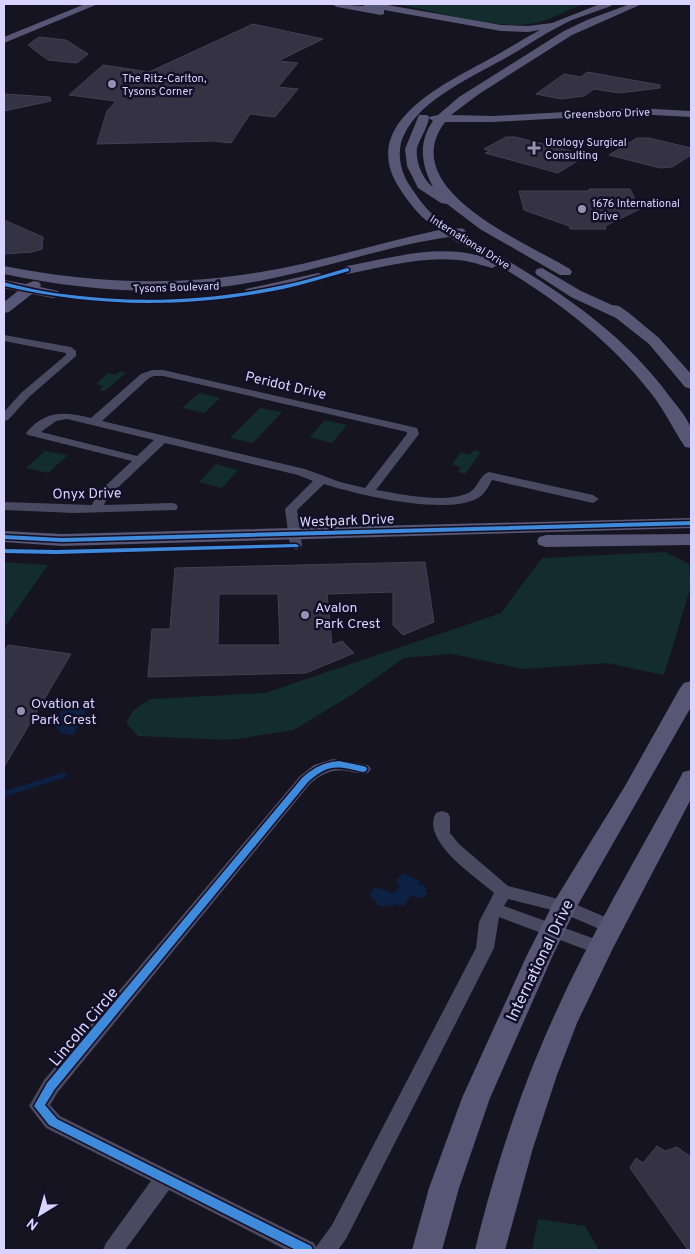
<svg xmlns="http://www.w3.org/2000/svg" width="695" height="1254" font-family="Overpass,sans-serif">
<rect width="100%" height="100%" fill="#161421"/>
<path fill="#132c2d" d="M395 4H583C568 10 552 19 536 23 500 31 434 11 395 4Z
M120 371 126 373 105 391 99 390 103 386 96 384 108 373 116 375Z
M199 393 220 398 204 413 182 408Z
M260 408 282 412 253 443 230 438Z
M325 420 347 425 332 443 310 437Z
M474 450 481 452 465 474 458 472 461 467 452 465 461 452 470 455Z
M45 451 68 455 48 473 26 468Z
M216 464 238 470 222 488 199 482Z
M665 552 689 564 691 586 664 675 607 663 523 669 452 654 404 658 356 692 294 730 230 740 138 736 126 723 133 711 150 699 265 693 501 613 542 558Z
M4 562 48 565 4 628Z
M538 1219 585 1226 599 1250H532Z"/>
<path fill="#0d2144" d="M76 701 90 704 73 735 59 733 60 730 57 729C52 713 67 709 76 701Z
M402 873 420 881 418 884 425 886 427 894 422 898 411 896 404 906 395 904 392 907 386 905 384 907 376 904 377 902 370 895 374 887 394 893 400 885 396 882Z"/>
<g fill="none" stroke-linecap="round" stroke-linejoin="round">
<path stroke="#0d2144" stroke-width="5.5" d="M4 794 64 775"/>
</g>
<path fill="#343243" stroke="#433f54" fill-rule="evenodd" d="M253 24 323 39 278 61 298 63 278 87 298 89 275 117 250 114 231 143 213 141 97 144 107 111 116 101 69 95 103 65 149 72Z
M39 37 66 40 88 54 77 63 48 60 28 45Z
M587 72 660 85V88L619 93 594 89 584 96 561 99 536 94 564 74 581 77Z
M4 94 50 97 51 101 4 111Z
M506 137H515L587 155 558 173 485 153 490 151 484 149Z
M637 138H649L691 148V155L672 167 660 168 609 155Z
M589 189H630L640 209 605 226 606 229H570L569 226 524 210 519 191H590Z
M4 220 43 237 42 249 32 252 4 254Z
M425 562 434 622 403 635 393 625V592L327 594 332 645 342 641 354 653 306 673 148 677 152 629H170L175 568ZM219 594H278L280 645H218Z
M8 645 71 654 4 767V651Z
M657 1146 665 1151 677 1147 691 1157V1250H688L630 1168 636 1158 643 1163Z"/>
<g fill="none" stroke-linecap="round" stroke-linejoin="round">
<path fill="#4a4962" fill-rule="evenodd" d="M4 335 71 347 76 351V356L29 397 8 420 4 421V412L21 393 66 355V353L4 341Z
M152 370H163L417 428 419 434 376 490C401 494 444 504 468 493 478 489 479 475 489 472L593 495 599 499 593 503 492 480C489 486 484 495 478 498 445 516 359 495 324 484L297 510 302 546 296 550 290 546 285 509 313 481 298 475 165 443 107 498 104 505 172 503 176 504 178 507 176 510 74 513 4 510V502L92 505 97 494 132 461 28 435 26 433C46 409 65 412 91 418L141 374ZM154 376H163L407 432V434L365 488 340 482 305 469 102 421 149 378ZM67 419 154 440 137 456 41 432 56 421Z
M333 759 368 765 371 769 368 773C362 774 358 773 352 772 334 768 324 772 310 784L58 1092 50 1105 60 1116 314 1243 316 1247 332 1225 476 948 479 922 494 893C476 877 420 841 436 813L442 811 448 813 450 817V833L459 844 508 886 570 902 617 922 620 927 617 932 611 934 560 912 508 899 504 906 606 943 609 948 606 953 600 955 499 917 494 948 346 1239 338 1250H286L169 1190 125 1250H103L106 1243 151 1181 46 1128 29 1106 44 1080 300 776 314 765Z"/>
<path fill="#575674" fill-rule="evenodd" d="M85 4H98L4 43V37Z
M332 4 364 6 362 4H382L501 25 528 26 552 23 600 4H613L611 6C598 11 585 15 572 20 550 30 530 44 509 56 475 76 421 98 404 135 396 150 400 172 410 186 420 201 434 221 453 228 456 229 460 228 464 229L466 232 464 235C540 279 617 324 670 397 677 406 688 418 691 429 693 434 691 442 691 448L685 447C673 429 664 409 650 392 610 340 554 298 498 265L492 268C481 265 470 261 458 260 421 256 383 267 347 274L340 270 347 266C391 258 439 243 483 257L449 237C386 246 326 268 264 280 177 298 90 292 4 274V266C90 283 174 287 261 272 321 262 379 243 439 230 422 219 411 206 400 189 358 126 438 87 484 62 503 52 521 40 540 30L528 32 501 31 384 10V14L381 15 337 7Z
M630 4H642L572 35 479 94 451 115 494 116 635 108 691 111V117L635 114 494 122H445C394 190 528 243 570 269L572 272 570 275H560L480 229 447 204 441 203 418 188 407 166 405 149 419 115H427L429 117 438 115 459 97 564 31 587 20ZM429 118 433 121C418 142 421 165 433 187 423 180 415 161 417 148 420 138 427 129 429 118Z
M542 268 581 291 612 305 619 306 629 313 659 338 691 374V389L685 387 649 344 616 318 571 297 537 275 535 272 537 269Z
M318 273 323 274 325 277 323 280 285 290 251 296 246 295 244 292 246 289Z
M4 280 26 284 34 281 39 282 41 285 40 287 58 291 60 294 58 297 53 298 32 294 9 312 4 313V302L18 291 4 288Z
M691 518V528L62 546 4 542V531L62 534Z
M691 534V545L546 547 539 545 537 541 539 537 546 535Z
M691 681V707L575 910 553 955 490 1098 459 1188 442 1250H412L429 1188 462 1098 527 955 555 900 625 786 680 688 684 683Z
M691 770V799L613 948 577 1023 557 1075 533 1148 505 1250H475C493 1175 519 1094 551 1023 588 939 636 859 680 778L683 772Z"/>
<defs>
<path id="cycleway" d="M347 268 349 269V271C327 277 305 284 283 289 189 308 97 308 4 286V282C26 288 49 293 71 295 141 304 215 300 284 285 305 281 326 274 347 268Z
M691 521V525L62 542 4 539V535L62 538Z
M296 544 298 545 299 546 298 547 56 554 4 553V549L56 550Z
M339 761 363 766 366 767 367 769 366 771 363 772C337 766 329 763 308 782L55 1089 45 1105 57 1119 311 1246 313 1250H296L49 1125 34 1106 47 1083 302 778C313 768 324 762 339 761Z"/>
</defs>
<use href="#cycleway" stroke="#130f26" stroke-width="3"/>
<use href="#cycleway" fill="#408adc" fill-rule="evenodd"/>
</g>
<g fill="#9591b1" stroke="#130f26" stroke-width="2">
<circle cx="112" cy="84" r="5"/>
<path d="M531.5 140.5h5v5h5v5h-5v5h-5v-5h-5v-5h5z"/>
<circle cx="582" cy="209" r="5"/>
<circle cx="305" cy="615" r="5"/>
<circle cx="21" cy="711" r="5"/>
</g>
<g text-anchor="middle" stroke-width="5" stroke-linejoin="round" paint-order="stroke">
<g font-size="11" fill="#d9d4ff" stroke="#130f26" text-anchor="start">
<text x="122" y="82">The Ritz-Carlton,<tspan x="122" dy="13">Tysons Corner</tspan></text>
<text x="545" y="146">Urology Surgical<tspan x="545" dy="13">Consulting</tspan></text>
<text x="592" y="207">1676 International<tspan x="592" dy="13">Drive</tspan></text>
</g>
<g font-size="11" fill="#d9d4ff" stroke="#130f26">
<text transform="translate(607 113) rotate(-2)" y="4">Greensboro Drive</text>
<text transform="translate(470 242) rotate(32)" y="4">International Drive</text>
<text transform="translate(176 287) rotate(-2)" y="4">Tysons Boulevard</text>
</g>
<g font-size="14" fill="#d9d4ff" stroke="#130f26">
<text transform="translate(286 385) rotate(13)" y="5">Peridot Drive</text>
<text transform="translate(87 493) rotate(-1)" y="5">Onyx Drive</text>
<text transform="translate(347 520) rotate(-2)" y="5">Westpark Drive</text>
</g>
<g font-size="14" fill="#d9d4ff" stroke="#130f26" text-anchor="start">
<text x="315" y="612">Avalon<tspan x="315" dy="16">Park Crest</tspan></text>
<text x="31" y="708">Ovation at<tspan x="31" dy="16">Park Crest</tspan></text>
</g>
<g font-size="16" fill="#d9d4ff" stroke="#130f26">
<text transform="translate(539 960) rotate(-64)" y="6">International Drive</text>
<text transform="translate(83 1026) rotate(-50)" y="6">Lincoln Circle</text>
</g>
</g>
<rect width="695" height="1254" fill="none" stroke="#d9d4ff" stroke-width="10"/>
<g transform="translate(40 1214) rotate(217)" stroke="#130f26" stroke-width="4" paint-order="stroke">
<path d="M0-4L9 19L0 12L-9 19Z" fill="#d9d4ff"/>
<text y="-8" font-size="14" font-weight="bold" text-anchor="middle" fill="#d9d4ff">N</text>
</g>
</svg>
